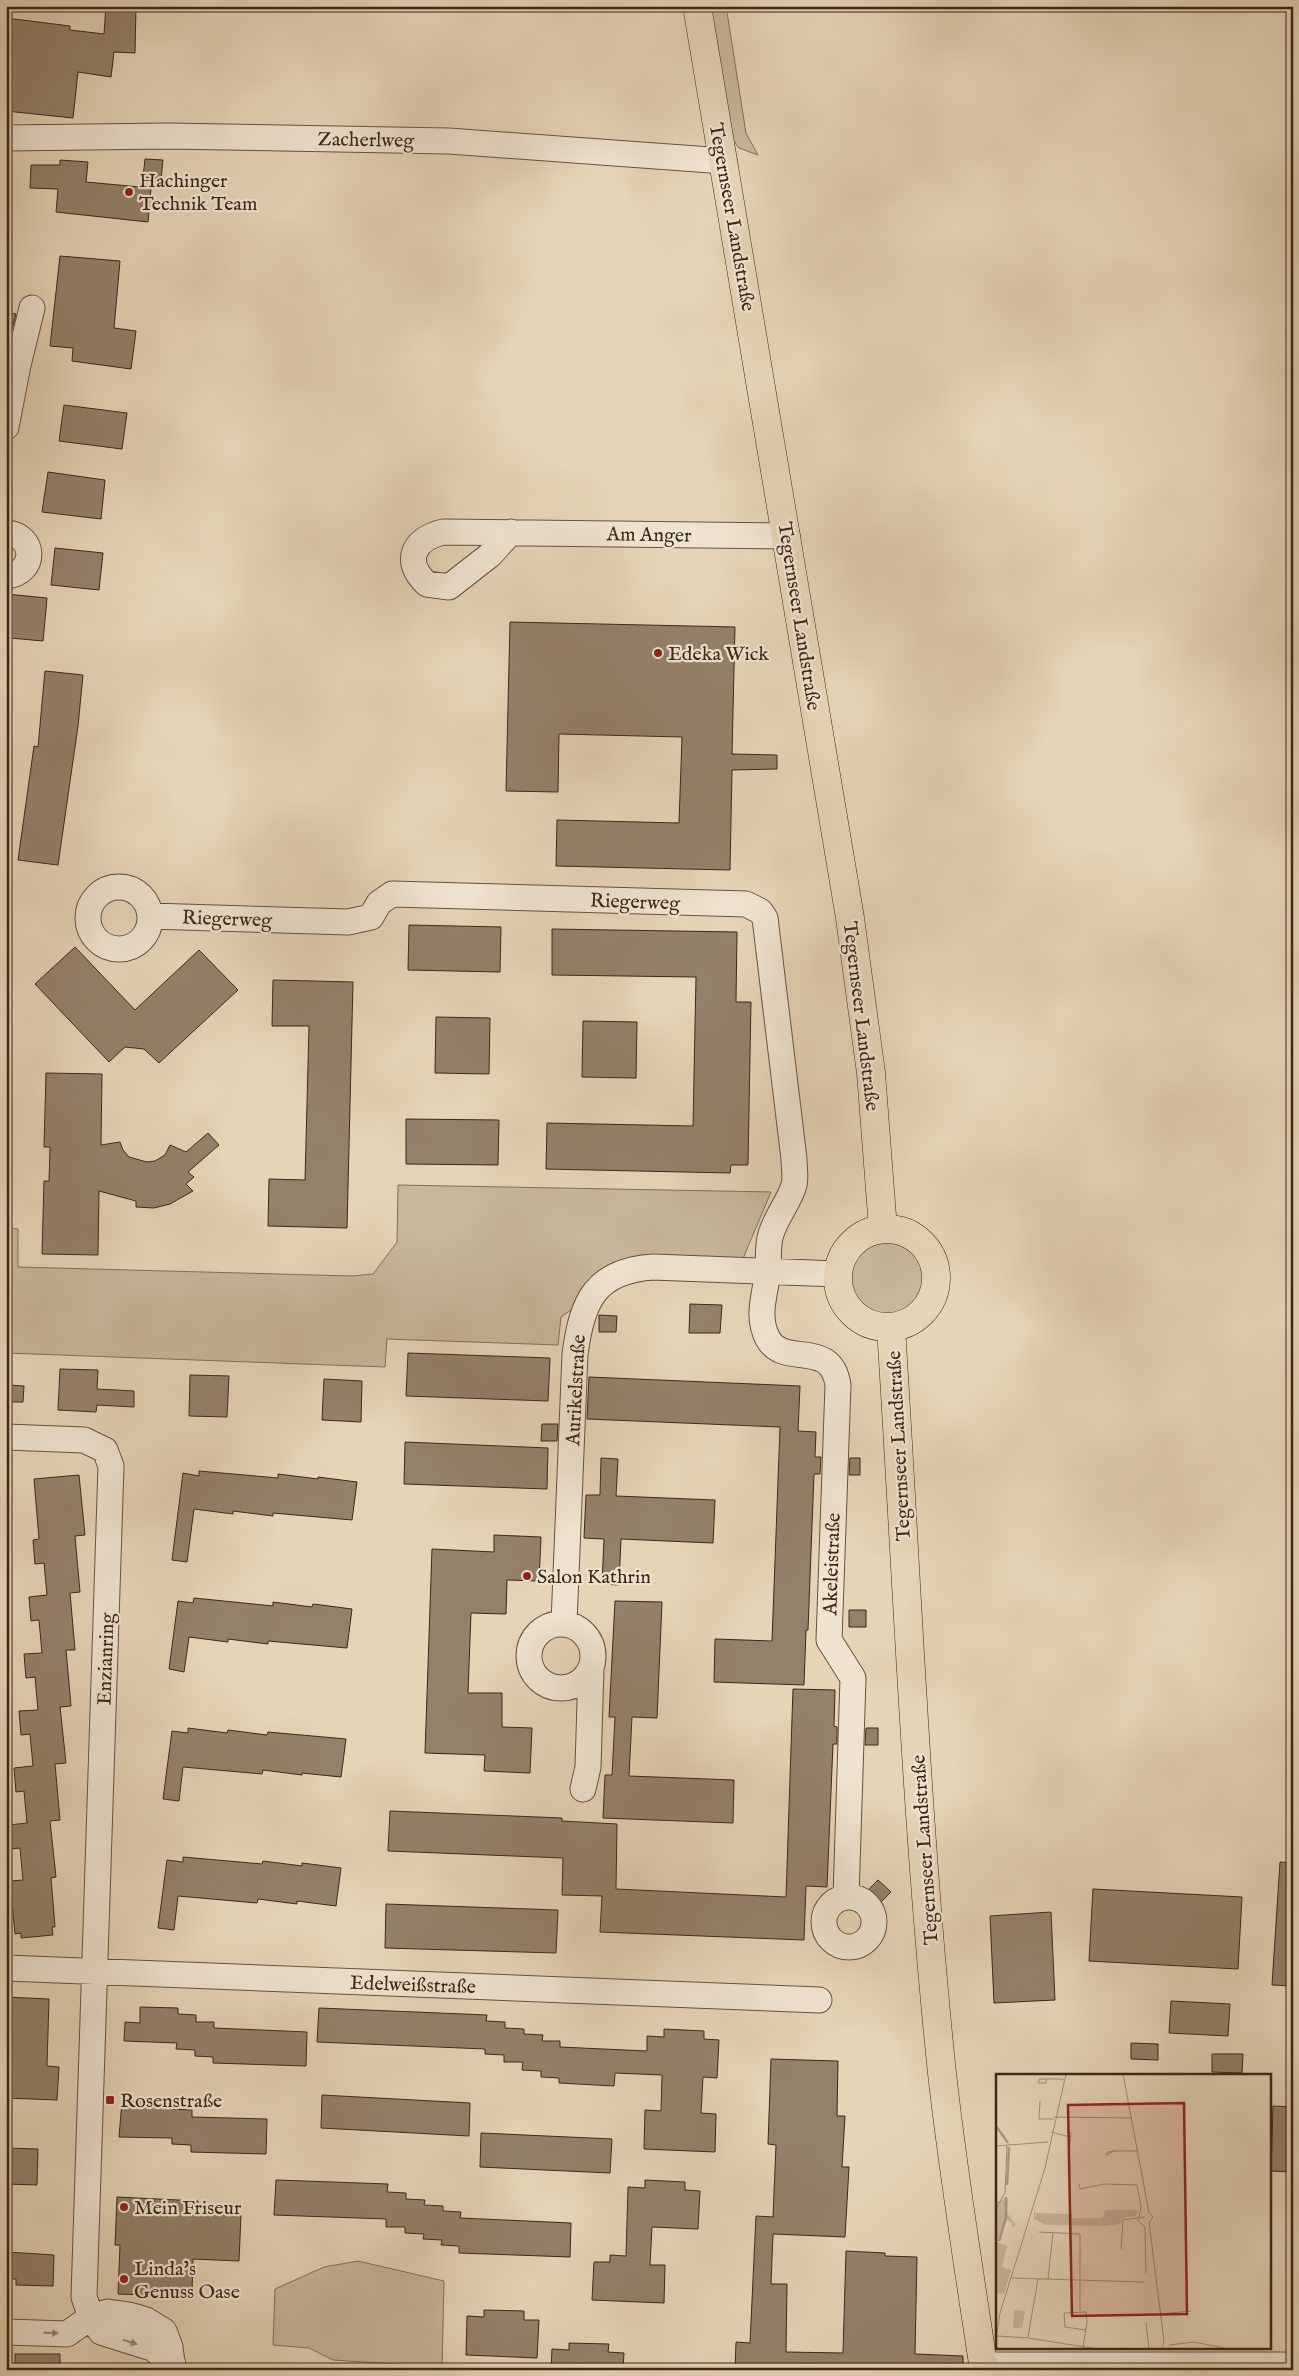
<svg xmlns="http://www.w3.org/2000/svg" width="1299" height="2376" font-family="'IM FELL English',serif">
<rect width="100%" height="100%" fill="#e5d4b6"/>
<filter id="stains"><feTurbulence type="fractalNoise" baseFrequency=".004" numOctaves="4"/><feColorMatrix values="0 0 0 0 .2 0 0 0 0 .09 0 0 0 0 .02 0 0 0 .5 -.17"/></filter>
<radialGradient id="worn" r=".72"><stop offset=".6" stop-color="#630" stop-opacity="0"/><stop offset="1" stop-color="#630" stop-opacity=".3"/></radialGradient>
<path fill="#c8b79b" stroke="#826f59" d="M708 6H726L746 133 758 155 739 148 732 139Z
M398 1185 771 1192 742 1261 585 1287 571 1310 561 1317 558 1345 387 1339 385 1367 6 1353V1228L18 1229V1267L352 1276 373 1274 397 1242Z
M849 1275a39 39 0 1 1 78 0a39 39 0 1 1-78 0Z
M358 2261 444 2281 442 2367 333 2360 309 2348 273 2345 275 2289 324 2267Z"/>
<path fill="#94816a" stroke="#3d2717" d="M106 6H136L135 53 114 52 111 77 78 72 73 118 6 111V18L70 26V30L104 34Z
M145 159 163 160 161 179 143 177Z
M60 160 88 162 86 182 151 188 148 222 56 212 58 189 30 188 31 165H60Z
M60 256 120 261 114 328 136 331 131 369 72 361 73 348 50 346Z
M6 312 16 314 11 333 6 332Z
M64 405 127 413 122 449 59 441Z
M48 472 105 480 101 519 42 512Z
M55 548 103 553 99 590 51 585Z
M6 594 47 598 43 641 10 638 11 628H6Z
M510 622 735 627 732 754 777 755V769L732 770 730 870 556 866 557 820 679 823 682 737 559 734 558 792 506 791Z
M45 671 83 675 78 726 58 865 18 860 34 746 38 747Z
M409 925 501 927 500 972 408 970Z
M552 929 737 932 736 1002H751L748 1165H731L730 1173 546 1169 547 1123 693 1126 696 977 552 975Z
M75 947 135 1010 199 950 238 990 159 1063 144 1049 125 1047 109 1062 35 984Z
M273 980 353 982 347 1228 268 1226 269 1179 305 1180 309 1026H272Z
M436 1017 490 1018 489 1074 435 1073Z
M583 1021 637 1022 636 1078 582 1077Z
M46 1073 102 1074 101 1145 120 1142 123 1150 129 1157 147 1162 155 1161 165 1155 170 1145 186 1152 208 1133 219 1145 188 1172 194 1177 186 1184 193 1191 170 1204 154 1208 136 1207V1201L99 1191 98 1255 42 1254 44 1181H49L50 1147H44Z
M406 1119 499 1120 498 1165 406 1164Z
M690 1304 722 1305 720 1333H689Z
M599 1315 617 1316 616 1332H599Z
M408 1353 550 1358 548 1401 406 1396Z
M60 1369 98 1370 97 1389 134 1391V1407L97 1405 96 1412 58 1410Z
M190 1375 229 1376 227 1417 189 1416Z
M589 1377 800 1386 798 1431 816 1432 815 1457H821L820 1474H814L808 1630H806L804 1685 714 1682 715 1639 772 1641 780 1427 587 1419Z
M324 1379 362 1381 361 1422 322 1420Z
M7 1385 24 1386 23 1402H7Z
M542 1424H558L557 1441H541Z
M405 1442 548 1448 547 1489 404 1484Z
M601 1458 618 1459 616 1496 715 1500 713 1543 621 1539 619 1585 602 1584 604 1539 584 1538 586 1495H600Z
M850 1458H860V1475H849Z
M199 1471 278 1478V1474L318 1479V1477L357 1482 352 1520 273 1513V1516L233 1511V1514L194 1509 187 1562 172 1560 183 1473 199 1476Z
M79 1475 85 1535 75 1536 80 1592 70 1593 75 1650H66L71 1706 60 1707 66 1763 55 1764 60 1820 50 1821 56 1877 51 1878 55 1927H52L53 1935 21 1938V1933L15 1934 10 1881 23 1880 20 1848 11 1849 9 1825 27 1823 24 1791 16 1792 14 1768 33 1766 30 1734 21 1735 19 1711 38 1710 35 1677 26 1678 24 1654 42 1653 39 1620 31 1621 29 1597 47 1595 44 1563 35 1564 33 1540 39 1539 34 1479Z
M494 1535 541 1537 539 1581 507 1580 506 1614 471 1613 468 1693H502V1727L532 1728 530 1773 484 1771 485 1755 425 1753 432 1549 494 1552Z
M194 1598 273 1606V1602L312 1607 313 1604 352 1609 347 1648 268 1641V1644L228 1639V1642L189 1637 184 1672 169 1669 178 1601 193 1603Z
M615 1601 662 1602 657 1718 632 1717 629 1776 734 1780 733 1823 603 1818 605 1775H612L615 1717H609Z
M849 1610H866V1627H849Z
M793 1689 835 1690 834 1726 837 1727V1744H833L827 1887 806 1886 804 1940 600 1932 602 1896 562 1895 563 1858 388 1851 390 1811 562 1818V1821L617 1824 616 1889 786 1897Z
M188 1728 227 1733 228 1730 267 1735 268 1732 346 1739 341 1777 302 1773V1775L263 1770 262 1774 183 1767 179 1801 163 1799 172 1731 188 1733Z
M866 1728H878V1745H865Z
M183 1857 262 1864 263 1861 302 1866V1863L341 1868 336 1906 297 1901V1904L258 1899 257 1903 178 1896 174 1930 158 1928 167 1860 183 1862Z
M1280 1862 1293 1863V1986L1272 1985Z
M878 1880 891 1892 879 1904 866 1892Z
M1093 1889 1242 1897 1238 1969 1089 1961Z
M386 1904 558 1910 556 1953 385 1948Z
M1051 1912 1055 2000 994 2003 990 1916Z
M6 1997 49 1999 47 2066 59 2067 57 2100 6 2098Z
M1171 2001 1230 2004 1228 2036 1169 2033Z
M140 2007 178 2008V2014L196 2015V2022H214V2028L307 2032 306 2066 213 2063V2057L195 2056V2050L176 2049 177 2043 124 2041 125 2022 140 2023Z
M319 2008 487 2015 486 2021 505 2022V2028L524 2029V2034L543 2035 542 2041H560V2047L647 2051V2036L664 2037V2029L704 2031V2039L719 2040 717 2078 703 2077 701 2113 716 2114 715 2152 644 2149 645 2110 661 2111 662 2075 615 2073 614 2086 559 2083V2078L541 2077V2071L522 2070 523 2062H504V2055L485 2054V2049L317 2042Z
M1131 2043 1158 2044V2060L1131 2059Z
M1212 2054H1243L1242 2073 1212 2072Z
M771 2059 838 2061 837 2116H845L842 2167H849L845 2237 773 2234 771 2284H787L786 2352 843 2353 846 2251 885 2253V2256L917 2257 915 2354 963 2356V2370H735L736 2342 750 2343 756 2216 773 2217 776 2145 768 2144Z
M322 2095 470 2103 469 2136 321 2128Z
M122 2101 173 2103V2109L192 2110V2117L267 2119 266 2154 191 2152V2145L172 2144V2138L119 2137Z
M1273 2106 1293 2107V2172L1271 2171Z
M481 2133 612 2139 610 2173 480 2167Z
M6 2148 38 2149 37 2185 6 2184Z
M276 2180 388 2184 387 2192 406 2193V2199L425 2200 424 2205 443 2206V2211L461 2212 460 2218 571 2223 570 2257 459 2253V2246L441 2245 442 2240 423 2239 424 2234 405 2233V2227H386V2219L274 2215Z
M645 2180 685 2182V2190L700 2191 698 2229 652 2227 650 2265H665L664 2303 592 2300 594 2262H610V2255L626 2256 628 2187 645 2188Z
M117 2197 198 2201V2213L241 2215 239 2261 193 2259 192 2291 146 2290 145 2295 118 2294 120 2245H115Z
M6 2252 54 2255 53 2286 16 2285V2279H6Z
M484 2310 524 2311V2320H539L537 2358 466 2355 467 2316 484 2317Z
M569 2343 609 2344 608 2352 624 2353 623 2370H551L552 2349 569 2350Z
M15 2354H60V2370H15Z"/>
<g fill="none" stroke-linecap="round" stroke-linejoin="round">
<defs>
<path id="minor" d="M6 138 168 136 449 141 724 161
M6 427 18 365 32 308
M511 532 490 555 449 587 427 584C402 561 414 539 443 532L787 536
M6 533C36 535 37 573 6 576
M88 918a31 31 0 1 1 62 0a31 31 0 1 1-62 0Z
M150 916 348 922 371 917 379 903 392 894 746 904 760 911 765 918 794 1159C794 1167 796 1178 794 1185 790 1200 776 1217 771 1234 767 1246 769 1259 768 1272 765 1294 756 1317 768 1339 784 1368 831 1338 838 1385L829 1640 853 1678 846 1897
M6 1437 84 1440 105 1450 111 1466 84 2297 91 2317 101 2332 152 2348 173 2364
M564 1623 575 1354C582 1301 595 1271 653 1267L838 1274
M529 1656a32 32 0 1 1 64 0a32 32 0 1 1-64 0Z
M583 1789 588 1767 591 1669
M824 1922a25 25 0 1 1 50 0a25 25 0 1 1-50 0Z
M6 1968 819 2000
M6 2332 67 2334 91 2317 108 2312 129 2315 146 2320 164 2331 170 2347 173 2370
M983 2365H1293"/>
<path id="major" d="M697 6 850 918 871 1073 883 1229
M838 1278a49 49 0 1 1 98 0a49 49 0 1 1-98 0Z
M891 1328C907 1576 916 1825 942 2073 953 2172 969 2271 984 2370"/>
</defs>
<use href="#minor" stroke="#67523f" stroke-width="27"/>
<use href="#major" stroke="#3d2717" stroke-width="29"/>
<use href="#minor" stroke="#eee3d0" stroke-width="25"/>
<use href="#major" stroke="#e5d4b6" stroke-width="28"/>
</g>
<defs><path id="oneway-solid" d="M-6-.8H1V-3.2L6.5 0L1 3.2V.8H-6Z" transform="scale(1.25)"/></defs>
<g fill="#968574">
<use href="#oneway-solid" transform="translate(51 2333) rotate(2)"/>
<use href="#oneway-solid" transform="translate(130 2342) rotate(17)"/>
</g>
<g fill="#8f2418" stroke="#eee3d0" stroke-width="2">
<circle cx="129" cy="192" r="5"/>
<circle cx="658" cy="653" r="5"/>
<circle cx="527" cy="1576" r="5"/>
<rect x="105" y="2095" width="10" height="10" rx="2.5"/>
<circle cx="124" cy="2207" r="5"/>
<circle cx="124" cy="2279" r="5"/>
</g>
<g text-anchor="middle" stroke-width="4.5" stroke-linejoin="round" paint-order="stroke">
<g font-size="20" fill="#3d2717" stroke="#eee3d0">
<text transform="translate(366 139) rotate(1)" y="7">Zacherlweg</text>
<text transform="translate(733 217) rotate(80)" y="7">Tegernseer Landstraße</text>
<text transform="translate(649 534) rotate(1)" y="7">Am Anger</text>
<text transform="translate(800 616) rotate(81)" y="7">Tegernseer Landstraße</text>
<text transform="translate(635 901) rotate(2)" y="7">Riegerweg</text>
<text transform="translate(227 918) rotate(2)" y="7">Riegerweg</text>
<text transform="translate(862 1016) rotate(83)" y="7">Tegernseer Landstraße</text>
<text transform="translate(575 1390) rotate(-87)" y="7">Aurikelstraße</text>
<text transform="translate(898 1446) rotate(-93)" y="7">Tegernseer Landstraße</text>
<text transform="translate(831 1564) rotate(-88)" y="7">Akeleistraße</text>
<text transform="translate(105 1659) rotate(-88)" y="7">Enzianring</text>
<text transform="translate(924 1850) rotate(-94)" y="7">Tegernseer Landstraße</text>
<text transform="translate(413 1984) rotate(2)" y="7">Edelweißstraße</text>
</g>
<g font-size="20" fill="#3d2717" stroke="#eee3d0" text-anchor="start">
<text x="139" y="187">Hachinger<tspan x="139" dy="23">Technik Team</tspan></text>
<text x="668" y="660">Edeka Wick</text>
<text x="537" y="1583">Salon Kathrin</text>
<text x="120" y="2107">Rosenstraße</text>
<text x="134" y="2214">Mein Friseur</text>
<text x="134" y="2275">Linda's<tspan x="134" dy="23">Genuss Oase</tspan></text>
</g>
</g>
<g transform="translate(996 2074)">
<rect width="275" height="275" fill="#e5d4b6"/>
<path d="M12 124 11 139 20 151 16 153V149L8 145 1 168 11 172 6 193 15 196 8 220 0 219V128ZM38 134 39 139 76 140V144H107L109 136H142L140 142 129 143 124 150 108 152 50 151 38 145ZM18 236 29 237 26 254H17Z" fill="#c8b79b"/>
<path fill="none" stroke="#ac9980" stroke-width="2.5" d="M0 52 12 69M11 111 13 73M3 167 10 143V123"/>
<path fill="none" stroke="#a28f76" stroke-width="1" d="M127 0 153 139 157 143 153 148 168 267 166 275M50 5V9H43V5H66L68 6M44 27 43 45H58M58 43 136 44M55 58 74 63M0 72 52 68M118 77 110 81 112 78 118 77H142M73 79 75 58M83 110 84 115 108 110 141 111 145 133 142 147 149 153 150 199M0 134 9 119 11 72M43 158 84 160V237M125 175 127 146 149 143M15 204 148 208M52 205 57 159M164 240 195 237M150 248 153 275M1 262 32 264 102 275M32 263 42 205M0 265 4 239 49 94 70 0M173 271 198 268 233 275M87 274 91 248 90 238 68 239 69 253 90 256M104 275H127"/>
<path fill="#8f2418" fill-opacity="0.15" stroke="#8f2418" stroke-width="2.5" d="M188 29 191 240 76 242 72 31Z"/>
<rect width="275" height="275" fill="none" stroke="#3d2717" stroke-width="2.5"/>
</g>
<rect width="1299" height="2376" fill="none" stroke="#e5d4b6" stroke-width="25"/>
<rect x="8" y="8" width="1284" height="2361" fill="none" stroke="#3d2717" stroke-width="2.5"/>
<rect x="12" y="12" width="1274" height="2351" fill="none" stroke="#3d2717"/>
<rect width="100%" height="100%" filter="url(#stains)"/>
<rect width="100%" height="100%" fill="url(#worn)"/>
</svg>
